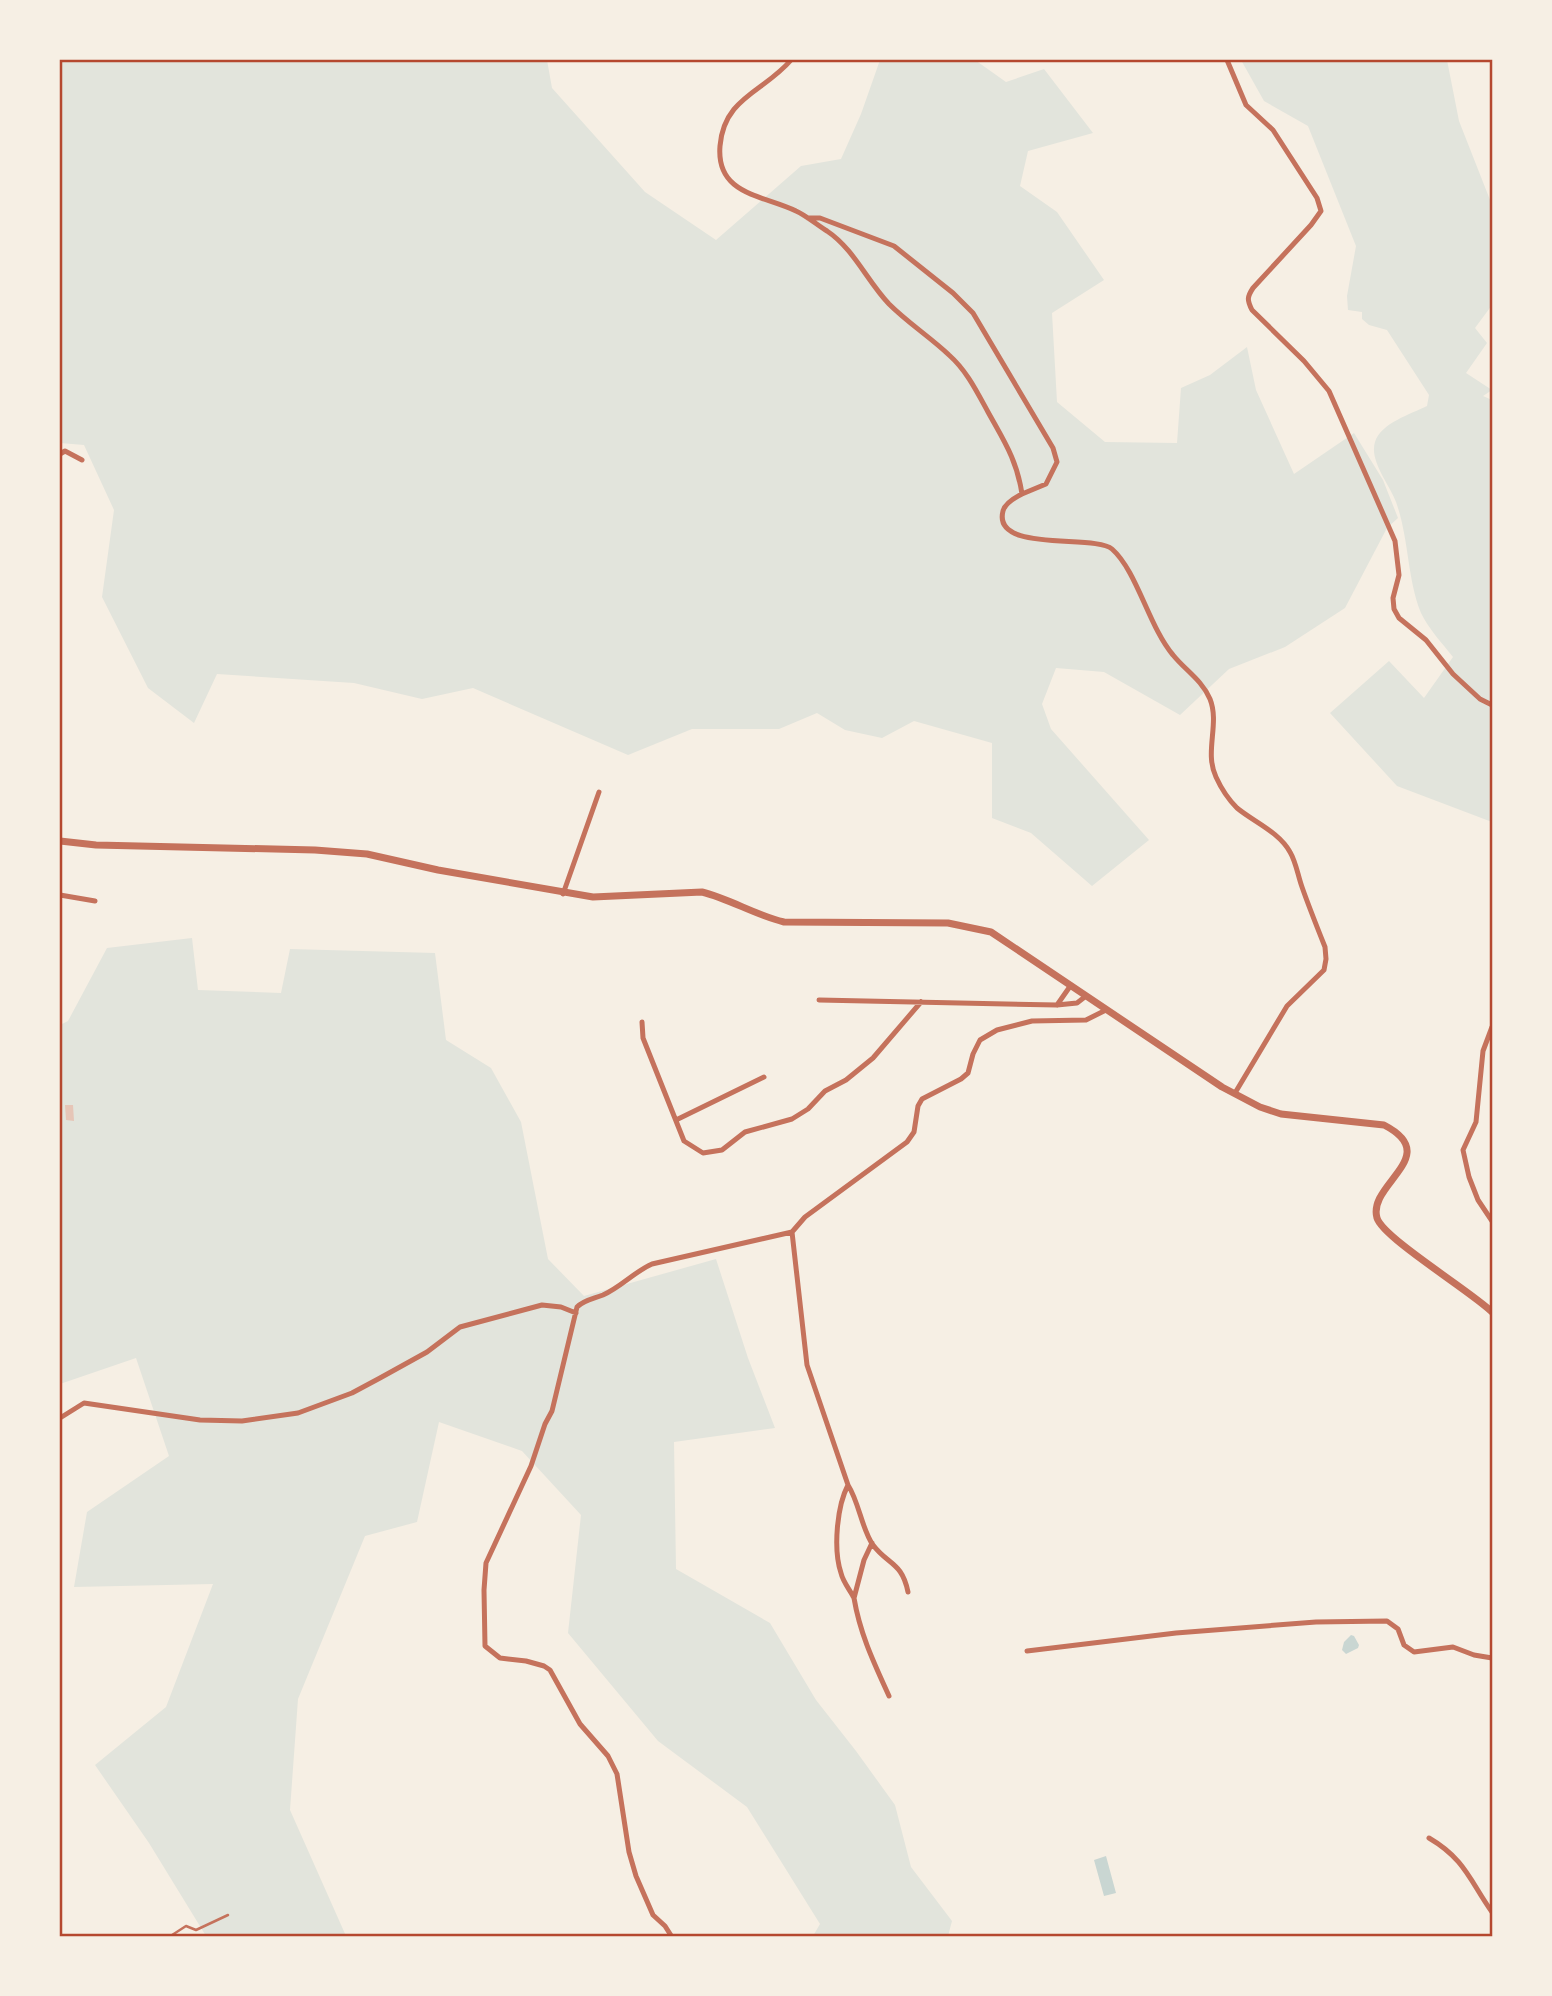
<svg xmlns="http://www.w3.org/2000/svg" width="1552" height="1996" font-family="'DM Sans',sans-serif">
<rect width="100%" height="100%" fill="#f6efe4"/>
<path fill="#e2e4dc" d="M60 60H547L552 88 645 192 716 240 801 166 841 159 861 114 880 60H975L1006 82 1044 69 1093 133 1028 151 1020 186 1057 212 1104 280 1052 313 1057 402 1105 442 1177 443 1181 388 1210 375 1247 347 1256 390 1294 474 1354 433 1383 480 1398 518 1387 528 1345 608 1285 647 1229 669 1180 715 1104 672 1056 668 1042 704 1051 729 1149 840 1092 886 1031 833 992 818V743L914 721 882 738 845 730 817 713 779 729H692L628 755 473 688 422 699 354 683 217 674 194 723 148 688 102 597 114 510 84 445 60 443Z
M1241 60H1447L1459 121 1492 205V305L1475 328 1487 343 1466 373 1492 390 1483 396 1492 400V822L1397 786 1330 713 1389 661 1424 698 1453 657C1442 643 1428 628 1421 613 1407 578 1409 538 1396 502 1390 485 1369 461 1375 442 1381 423 1411 414 1427 406L1429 395 1387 330 1369 325 1362 319V312L1348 310 1347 296 1356 246 1308 126 1264 101Z
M192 938 198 990 281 993 290 949 435 953 446 1040 491 1068 521 1122 548 1259 584 1296 716 1259 748 1358 775 1428 674 1442 676 1569 770 1623 816 1700 856 1751 895 1805 911 1867 952 1921 948 1936H813L820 1924 747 1807 658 1741 568 1633 581 1515 522 1451 439 1422 417 1522 365 1536 298 1699 290 1810 346 1936H206L149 1843 95 1765 166 1707 213 1584 74 1587 87 1512 169 1456 136 1358 60 1384V1025L68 1021 107 948Z"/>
<path fill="#c9d6d2" d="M1351 1635 1354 1636 1359 1645 1358 1648 1346 1654 1342 1650 1344 1642Z
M1106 1856 1116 1893 1104 1896 1094 1860Z"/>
<path fill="#e6c5b7" d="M65 1105H73L74 1121 66 1120Z"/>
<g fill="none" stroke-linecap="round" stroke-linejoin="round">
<path stroke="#c5725c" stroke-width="2.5" d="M169 1937 186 1926 196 1930 228 1915"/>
<path stroke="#c5725c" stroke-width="5" d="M791 60C764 92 724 97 720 146 716 195 763 195 796 211 807 216 817 225 827 231 854 249 867 281 889 304 908 323 930 337 949 355 967 371 977 392 988 412 1004 441 1017 460 1022 494 1016 497 1005 503 1003 511 992 553 1095 534 1112 549 1137 571 1149 627 1173 655 1185 670 1202 680 1210 699 1220 724 1204 752 1216 777 1221 788 1229 800 1237 808 1254 822 1279 832 1290 852 1296 862 1298 876 1302 887 1309 907 1317 927 1325 947L1326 959 1324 970 1287 1006 1235 1093
M1227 60 1246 105 1273 130 1317 198 1321 211 1311 225 1253 288C1247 297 1247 300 1252 310L1304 361 1329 391 1395 541 1399 575 1393 598 1394 609 1399 618 1426 640 1453 674 1480 699 1492 705
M808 218H820L894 246 953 293 973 313 1053 448 1057 462 1046 484 1022 494
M60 454 65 451 82 460
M563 894 599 792
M60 895 95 901
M819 1000 1057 1005 1077 1003 1086 996
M1057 1005 1071 985
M642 1022 643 1038 684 1141 703 1153 722 1150 745 1132 792 1119 808 1109 825 1091 846 1080 873 1058 921 1002
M1492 1027 1483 1051 1476 1122 1463 1150 1469 1177 1478 1200 1492 1221
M676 1120 764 1077
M60 1418 84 1403 200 1420 242 1421 298 1413 352 1393 380 1378 427 1352 460 1327 542 1305 561 1307 576 1313
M848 1485C859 1502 862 1530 873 1545 888 1565 902 1562 908 1592
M872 1543 864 1560 854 1598C850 1590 843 1582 841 1573 833 1549 837 1506 848 1485L807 1365 792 1232 805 1217 907 1142 914 1132 918 1106 922 1099 961 1079 968 1073 973 1054 980 1040 997 1030 1032 1021 1086 1020 1106 1010
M854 1598C860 1634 874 1663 889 1696
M1027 1651 1176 1633 1316 1622 1387 1621 1398 1629 1404 1645 1414 1652 1453 1647 1474 1655 1492 1658
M1429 1838C1465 1859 1470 1881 1492 1912
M672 1937 665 1926 653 1915 636 1876 629 1852 617 1774 608 1756 580 1724 550 1670 544 1666 526 1661 500 1658 485 1646 484 1590 486 1563 531 1466 545 1424 552 1411 577 1307C584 1300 593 1299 603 1295 621 1287 634 1272 652 1264L792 1232"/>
<path stroke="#c5725c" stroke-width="7" d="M60 841 96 845 315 850 367 854 438 870 593 897 702 892C730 899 755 915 784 922L948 923 991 932 1222 1087 1260 1107 1281 1114 1384 1125C1444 1156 1367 1184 1377 1218 1383 1238 1472 1292 1492 1312"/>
</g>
<rect width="1552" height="1996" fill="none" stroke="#f6efe4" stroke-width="122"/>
<rect x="61" y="61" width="1430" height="1874" fill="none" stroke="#b5482f" stroke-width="2.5"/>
</svg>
